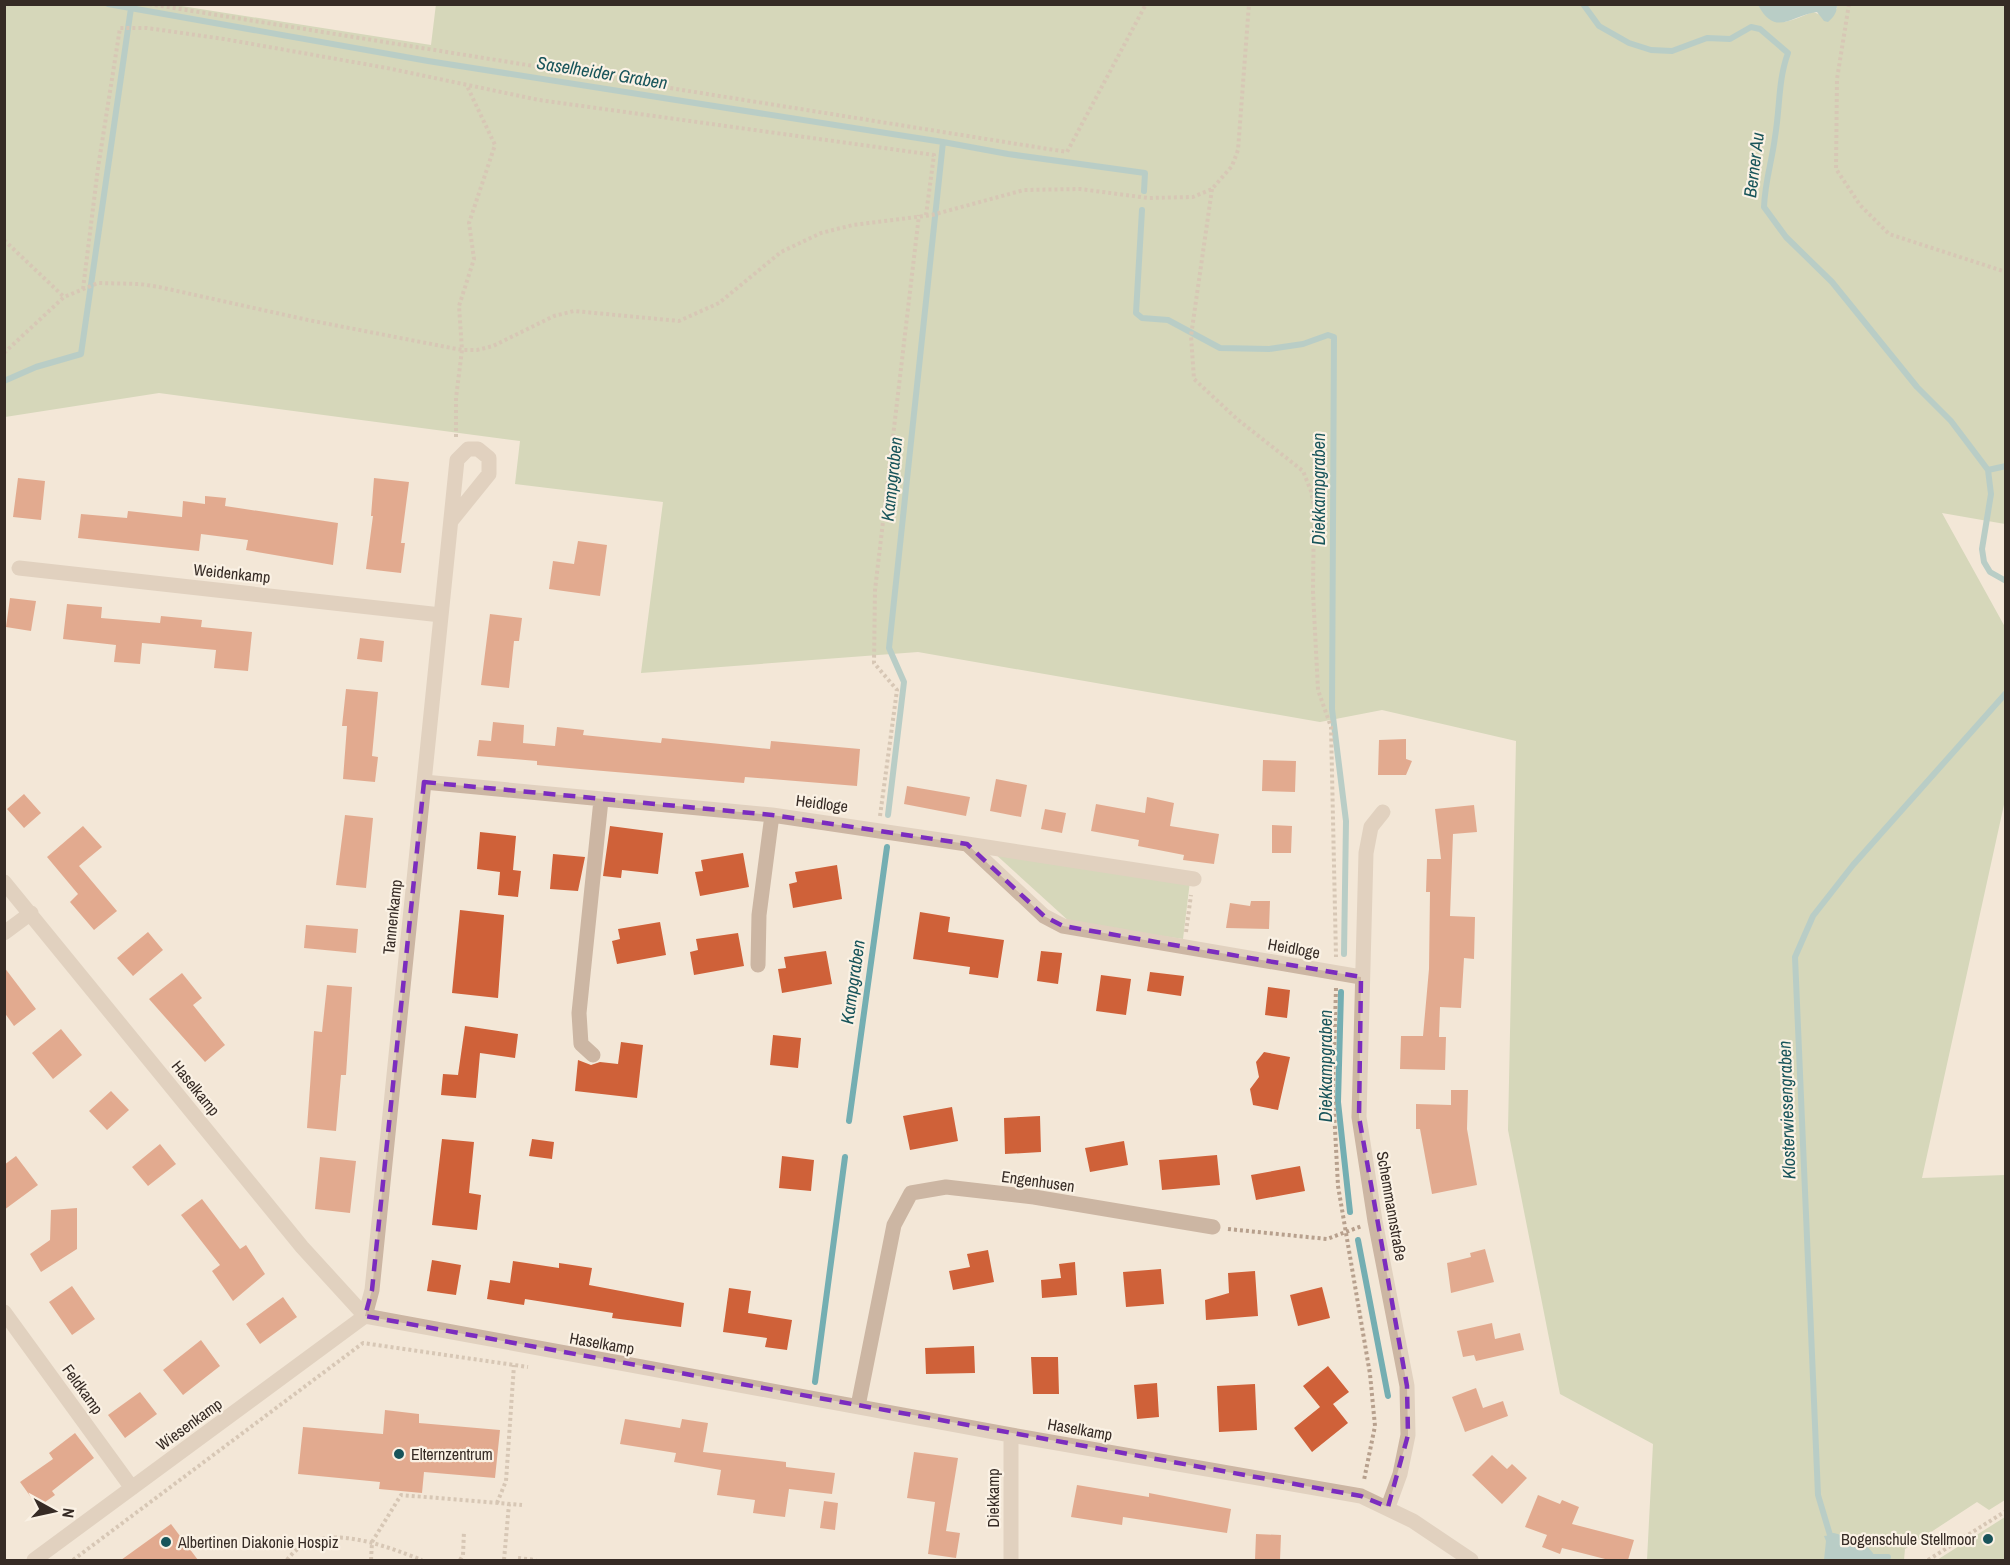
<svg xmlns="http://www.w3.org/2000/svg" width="2010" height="1565" font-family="'Archivo Narrow',sans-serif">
<rect width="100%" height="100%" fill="#f3e7d7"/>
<path fill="#b3c397" d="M436 4H1758C1774 32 1789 21 1813 12L1821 15 1837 9V5H2005V524L1942 513 2005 627V800L1922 1178 2005 1175V1500L1989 1510 1977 1502 1905 1549 1904 1560H1647L1653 1444 1560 1394 1508 1130 1516 741 1382 710 1320 722 918 652 641 673 663 502 515 484 520 441 159 393 5 417V5H175L431 45Z
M993 852 1190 881 1183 939 1071 923Z
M2005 1517V1560H1937Z"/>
<path fill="#74aeb2" d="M1758 5H1837C1837 12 1834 17 1828 22L1824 21 1817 12C1791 15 1776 38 1758 5Z
M1830 1535C1844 1539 1865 1544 1872 1557L1869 1560H1824L1826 1541 1824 1536Z"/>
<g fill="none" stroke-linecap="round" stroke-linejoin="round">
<path stroke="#74aeb2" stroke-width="6" d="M108 4 428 61 943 142 1008 154 1145 173 1144 191
M1583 4 1599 26 1629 43 1651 50 1672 51 1707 38 1730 39 1751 27 1760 29 1788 53C1778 80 1780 108 1775 137 1772 161 1765 181 1764 207L1786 237 1832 282 1917 387 1951 421 1988 470
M1142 210 1136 313 1142 318 1168 320 1220 348 1269 349 1303 344 1328 335 1334 337 1332 709 1346 821 1344 954
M4 381 36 367 81 354 131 8
M1988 470 1991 494 1982 549 1984 562 1990 572 2006 581
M1988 470 2006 466
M888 815 904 682 889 648 943 142
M1341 992 1338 1102 1350 1212
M849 1121 887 847
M1358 1240 1388 1396
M815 1382 845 1157
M1888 1557H1872C1865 1544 1844 1539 1830 1535L1818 1495 1795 957 1813 916 1853 865 2006 693"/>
</g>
<path fill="#cf6139" d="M18 478 45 481 41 520 13 517Z
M374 478 409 482 401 543H405L401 573 366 569 373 516H371Z
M205 496 226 498 225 506 338 523 333 565 246 550 248 540 201 534 199 551 78 538 81 514 127 518 128 511 182 517 183 501 205 504Z
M578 541 607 545 600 596 549 589 553 561 574 564Z
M10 598 36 601 31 631 6 627Z
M67 604 102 607 101 618 160 623 161 616 202 620 201 627 252 632 248 671 214 668 216 650 142 643 140 664 114 662 116 645 63 639Z
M490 614 522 618 519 641H514L509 688 481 685Z
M360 638 384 641 382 662 357 659Z
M346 689 378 692 372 756 378 757 375 782 343 779 347 726H342Z
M493 722 524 725 523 743 555 746 557 727 584 730 583 735 661 743 662 738 770 749 771 741 860 749 857 786 745 777 744 783 580 769 537 765V761L477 756 479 740 491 741Z
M1406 739V759L1412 761 1406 775H1378L1379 740Z
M1263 760 1296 761 1295 792 1262 791Z
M996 779 1027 785 1021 817 990 811Z
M907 786 970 797 966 816 904 804Z
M24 794 41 813 24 828 7 809Z
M1147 797 1174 803 1170 826 1219 834 1214 864 1183 860 1184 855 1138 846 1139 840 1091 831 1096 804 1145 813Z
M1474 805 1477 832 1453 834 1450 916 1475 917 1474 959 1464 958 1461 1008 1440 1007 1439 1037H1446L1445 1070 1400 1069 1401 1036H1423L1429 969 1430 892H1426L1427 859H1441L1435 809Z
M1045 809 1066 813 1062 833 1041 829Z
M345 815 373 818 366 888 336 885Z
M1272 825 1292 826 1291 853H1272Z
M83 826 102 847 79 866 117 911 94 930 70 902 78 894 47 857Z
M610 826 663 833 658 874 622 870 621 878 603 876Z
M480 832 516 836 513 870 521 871 518 897 498 895 500 872 477 869Z
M743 853 749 887 700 896 695 872 703 871 701 860Z
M553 854 585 857 578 891 550 889Z
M837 865 842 899 793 908 789 884 797 882 795 872Z
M1251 901H1270L1269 929 1226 928 1230 903 1250 906Z
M460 910 504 915 498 998 452 993Z
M920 912 950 917 948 932 1004 940 998 978 969 974 970 967 913 959Z
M660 922 666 955 617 964 612 941 620 939 618 929Z
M306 925 358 929 356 953 304 948Z
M148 932 163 950 133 976 117 958Z
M738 933 744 966 694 975 690 952 698 950 696 939Z
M826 951 832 984 782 993 778 969 786 968 784 957Z
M1041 951 1062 953 1058 984 1037 981Z
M4 967 36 1009 14 1026 4 1012Z
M1150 972 1184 976 1181 996 1147 991Z
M182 973 202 998 193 1005 225 1045 205 1062 149 999Z
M1101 975 1131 979 1126 1015 1096 1011Z
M327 985 352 987 346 1075H341L336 1131 307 1128 314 1031 322 1032Z
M1268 987 1290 990 1287 1018 1265 1015Z
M465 1026 518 1034 515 1058 480 1053 476 1098 441 1095 443 1074 458 1075Z
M61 1029 82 1055 53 1079 32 1053Z
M773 1035 801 1038 798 1068 770 1065Z
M621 1042 643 1045 637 1098 575 1091 578 1060 591 1065 600 1062 618 1064Z
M1264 1052 1290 1057 1278 1110 1253 1105 1250 1089 1259 1077 1256 1062Z
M1451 1090H1468L1467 1129 1477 1185 1432 1194 1420 1129H1416V1104L1451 1105Z
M111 1091 129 1110 107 1130 89 1111Z
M952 1107 958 1141 910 1150 903 1116Z
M1040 1116 1041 1152 1005 1154 1004 1118Z
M442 1139 474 1142 469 1193 481 1195 477 1230 432 1225Z
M532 1139 554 1142 552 1159 529 1156Z
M1124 1141 1128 1165 1090 1172 1085 1148Z
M160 1144 176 1164 148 1186 132 1167Z
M1217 1155 1220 1185 1162 1190 1159 1160Z
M16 1156 38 1185 4 1210V1165Z
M782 1156 814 1160 811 1191 779 1188Z
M320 1157 356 1161 350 1213 315 1209Z
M1300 1166 1305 1191 1256 1200 1251 1175Z
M202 1199 240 1249 246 1245 265 1274 233 1301 212 1271 220 1265 181 1215Z
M77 1208V1249L41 1272 30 1254 50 1240 51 1210Z
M1485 1249 1494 1282 1451 1293 1447 1263 1471 1257 1470 1253Z
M988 1250 994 1282 953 1290 949 1271 970 1267 967 1254Z
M432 1260 461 1265 456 1295 427 1291Z
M513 1261 559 1268V1263L592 1268 589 1285 684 1303 681 1327 612 1318 613 1313 525 1299 524 1305 487 1299 490 1280 510 1283Z
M1075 1262 1077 1295 1042 1298 1041 1280 1061 1278 1059 1264Z
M1161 1269 1164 1304 1126 1307 1123 1272Z
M1255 1271 1258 1316 1206 1320 1205 1300 1229 1293 1228 1273Z
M72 1286 95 1319 72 1335 49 1302Z
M1322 1287 1330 1318 1298 1326 1290 1295Z
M729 1288 751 1291 748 1313 792 1320 787 1350 765 1347 767 1338 723 1332Z
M283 1297 297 1317 260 1344 246 1324Z
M1492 1323 1495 1339 1520 1333 1524 1350 1476 1361 1474 1355 1463 1357 1457 1331Z
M201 1340 220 1366 183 1395 163 1370Z
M974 1346 975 1373 926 1374 925 1348Z
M1031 1357H1058L1059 1394H1033Z
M1328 1366 1349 1392 1333 1404 1348 1423 1312 1452 1294 1428 1320 1407 1303 1386Z
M1157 1383 1159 1417 1137 1419 1134 1385Z
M1255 1384 1257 1430 1219 1432 1217 1386Z
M1476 1388 1483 1408 1503 1401 1508 1416 1465 1432 1452 1397Z
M140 1392 157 1414 125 1438 108 1415Z
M385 1410 419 1414V1423L500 1430 495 1478 424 1472 422 1493 379 1489 380 1482 298 1474 303 1427 383 1434Z
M625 1419 680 1428 682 1419 708 1423 703 1452 786 1462V1467L835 1473 832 1494 789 1489 785 1517 753 1513 755 1500 717 1495 721 1470 674 1462 676 1453 620 1444Z
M75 1433 94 1458 52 1491 55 1495 38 1507 20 1482 53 1459 49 1453Z
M914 1452 958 1458 946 1531 960 1533 956 1558 928 1554 935 1502 907 1498Z
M1492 1455 1507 1469 1512 1464 1527 1478 1502 1504 1472 1475Z
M1077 1485 1149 1497V1493L1231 1509 1227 1533 1123 1517 1122 1525 1071 1517Z
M1538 1495 1560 1504 1562 1500 1579 1507 1572 1524 1634 1540 1628 1560H1609L1562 1548 1560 1554 1542 1547 1547 1535 1525 1527Z
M824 1501 838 1503 835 1530 820 1528Z
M171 1524 198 1560H121Z
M1256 1534 1281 1535 1280 1560H1255Z"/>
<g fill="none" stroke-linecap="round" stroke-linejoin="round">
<path stroke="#b7a08d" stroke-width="4" stroke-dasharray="3 3" stroke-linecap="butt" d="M149 4 1067 152 1146 4
M1849 4 1837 79 1836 169 1860 205 1889 234 2006 272
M1212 189 1191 336 1194 379 1237 419 1303 471 1311 491 1314 507 1313 592 1318 690 1331 727 1336 957
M4 240 64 297
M83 289 98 168 120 28H147L224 39 387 68 539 100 934 155 926 215
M4 353 64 297 98 283 140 284 159 287 308 320 462 350H477L493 346 554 316 574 311 679 321 719 303 781 252 821 233 853 225 932 215 1024 190 1080 189 1148 198 1193 197 1212 189 1232 166 1238 150 1249 4
M456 437V398L462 350 459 306 474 259 469 223 495 145 467 86
M880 816 897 690 874 663 875 590 919 215
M1186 932 1191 895
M1336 988 1333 1091 1338 1186 1370 1374 1375 1426 1364 1480
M1228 1229 1327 1239 1362 1226
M497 1503 506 1481 514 1365
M518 1558 536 1560
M73 1560 363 1343 528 1367
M287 1560C318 1518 382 1545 422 1560
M371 1560 372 1542 401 1495 522 1505
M460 1560 463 1555 464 1531
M504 1560 509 1504
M1928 1560 2006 1511"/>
<path stroke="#ccb6a3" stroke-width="15" d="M19 568 441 615
M424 782 772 815 967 844 1044 916 1063 926 1361 977
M1383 812 1371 827 1366 853 1359 1117 1375 1221 1407 1386 1408 1435 1400 1474 1388 1507
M967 844 1194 879
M4 882 302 1247 365 1316 1011 1435 1361 1496 1413 1521 1471 1560
M4 933 31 913
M758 965 759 915 772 815
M593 1055 581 1044 579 1013 601 800
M4 1312 132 1488
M365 1316 372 1290 457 460 468 449H478L489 458V474L451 521
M858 1406 894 1225 911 1193 946 1187 1034 1197 1213 1227
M1011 1435V1560
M34 1560 365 1316"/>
</g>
<path d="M0 0H2010V1565H0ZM424 782 772 815 967 844 1044 916 1063 926 1361 977 1359 1117 1407 1386 1408 1435 1388 1507 1361 1496 365 1316 372 1290Z" fill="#f3e7d7" fill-opacity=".55" fill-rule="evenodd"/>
<path fill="none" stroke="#7b2cbf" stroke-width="4.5" stroke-dasharray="12 8" stroke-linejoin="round" d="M424 782 772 815 967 844 1044 916 1063 926 1361 977 1359 1117 1407 1386 1408 1435 1388 1507 1361 1496 365 1316 372 1290Z"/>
<g fill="#18545a" stroke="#faf1e4" stroke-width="2">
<circle cx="399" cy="1454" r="6"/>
<circle cx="1988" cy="1539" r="6"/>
<circle cx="166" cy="1542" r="6"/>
</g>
<g text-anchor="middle" stroke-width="4.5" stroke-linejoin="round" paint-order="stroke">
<g font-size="16" fill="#362b25" stroke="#faf1e4">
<text transform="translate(232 573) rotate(6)" y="6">Weidenkamp</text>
<text transform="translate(822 803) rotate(7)" y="6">Heidloge</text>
<text transform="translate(392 917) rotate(-84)" y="6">Tannenkamp</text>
<text transform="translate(1294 948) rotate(10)" y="6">Heidloge</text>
<text transform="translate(196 1088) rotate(51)" y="6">Haselkamp</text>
<text transform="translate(1038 1181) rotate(8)" y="6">Engenhusen</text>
<text transform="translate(1392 1206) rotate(80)" y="6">Schemmannstraße</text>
<text transform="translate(602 1343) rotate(10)" y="6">Haselkamp</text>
<text transform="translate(83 1389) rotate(54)" y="6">Feldkamp</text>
<text transform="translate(189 1424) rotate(-36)" y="6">Wiesenkamp</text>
<text transform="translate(1080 1429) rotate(10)" y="6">Haselkamp</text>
<text transform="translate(993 1498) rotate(-90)" y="6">Diekkamp</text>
</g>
<g font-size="16" fill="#362b25" stroke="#faf1e4" text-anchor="start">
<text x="411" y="1460">Elternzentrum</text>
<text x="1976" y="1545" text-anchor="end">Bogenschule Stellmoor</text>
<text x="178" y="1548">Albertinen Diakonie Hospiz</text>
</g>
<g font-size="18" font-style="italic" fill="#18545a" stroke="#faf1e4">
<text transform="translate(602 73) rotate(9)" y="6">Saselheider Graben</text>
<text transform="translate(1754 165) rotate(-83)" y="6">Berner Au</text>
<text transform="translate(892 479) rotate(-84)" y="6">Kampgraben</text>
<text transform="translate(1319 489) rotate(-90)" y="6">Diekkampgraben</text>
<text transform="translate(853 982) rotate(-82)" y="6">Kampgraben</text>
<text transform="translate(1326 1066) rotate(-90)" y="6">Diekkampgraben</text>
<text transform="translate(1787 1110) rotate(-92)" y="6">Klosterwiesengraben</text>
</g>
</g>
<rect width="2010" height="1565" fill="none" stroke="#362b25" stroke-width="12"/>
<g transform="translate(54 1511) rotate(98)" stroke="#faf1e4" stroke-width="4.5" paint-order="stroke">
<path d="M0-4.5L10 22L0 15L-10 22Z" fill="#362b25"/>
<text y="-9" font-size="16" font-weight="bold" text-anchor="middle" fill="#362b25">N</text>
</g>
</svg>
